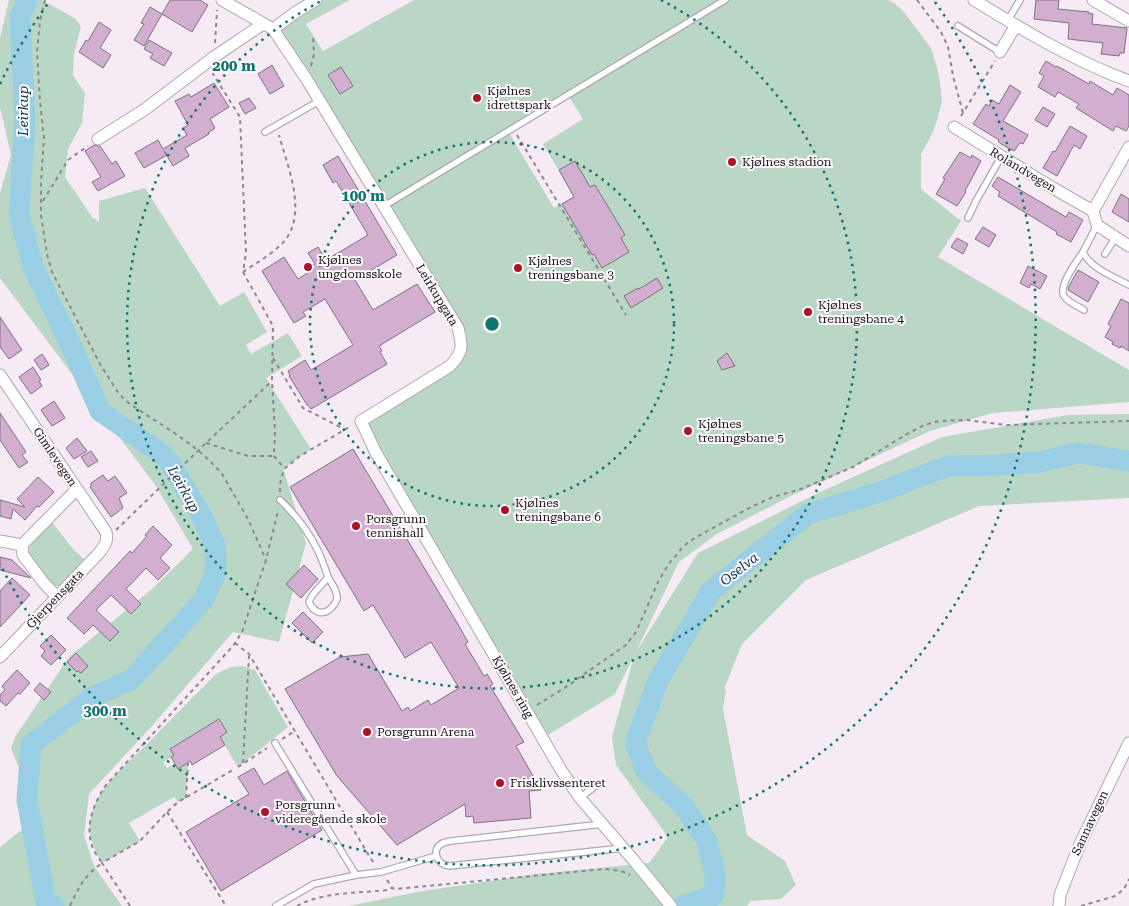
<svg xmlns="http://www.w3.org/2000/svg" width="1129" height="906" font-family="'Roboto Serif',serif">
<rect width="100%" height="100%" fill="#f6eaf5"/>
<path fill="#bad7c6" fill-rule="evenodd" d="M9 0H42L76 19 81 27 74 54 73 75 85 93 82 123 68 149 65 177 92 217 99 222V201L145 188 220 306 244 292 267 332 246 345 251 354 288 333 302 356 266 378 311 449 300 456 284 469 283 468 306 543 279 642 233 632 152 726 89 794 84 835 94 866 122 906H0V847L38 817 11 748 15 737 69 657 152 589 193 549 156 486 0 278V193L11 155 0 107V38Z
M316 0H350L306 24 323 51 414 0H888L894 3 903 11 931 48 937 67 940 82 942 101 937 121 932 134 921 154V189L961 221 938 257 1129 370V402L993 413 930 431 791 496 717 534 679 562 636 652 698 553 820 492 942 437 1068 415 1129 414V498L979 506 806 580 742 644 724 689 726 690 723 709 747 835 785 861 796 885 781 899 751 901 747 906H349L417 892 537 874 649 863 668 837 616 765 612 737 634 656 615 694 543 738 361 421 450 366 461 341 273 29ZM568 95 583 119 543 144 574 196 554 208 508 131Z
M51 521 73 549 85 560 60 586H55L50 581 29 554 30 544Z
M242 666 255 670 288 727 238 767 220 737 227 732 219 719 170 749 174 756 163 762 167 768 175 764 179 768 188 763 186 798 178 802 174 797 129 823 140 841 102 863C92 845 86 834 92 813 99 785 130 762 149 742 171 719 194 696 216 674L231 667Z"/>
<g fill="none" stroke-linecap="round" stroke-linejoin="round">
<path stroke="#7296a6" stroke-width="4" d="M40 906 46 902"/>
<path stroke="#9acee4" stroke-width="21" d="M27 0 20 18 25 119 19 215 34 269 75 354 100 411 166 457 200 513 215 545 216 572 205 598 132 679 91 698 31 745 27 800 46 902 54 906
M682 906 713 896 716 879 707 841 683 805 647 773 635 743 659 679 711 591 808 514 883 491 948 466 1000 465 1039 462 1078 453 1129 461"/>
</g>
<path fill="#d2aed1" stroke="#7e737d" d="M170 0H200L208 5 192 32 162 14Z
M1036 0H1059L1058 9 1089 12 1088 13 1093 14 1092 24 1127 28 1124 53H1120L1119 56 1101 54 1103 43 1068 39 1069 23 1034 19Z
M150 7 162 14 144 46 134 40 144 24 141 23Z
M99 22 111 30 100 48 111 55 103 68 79 52 86 40 88 41Z
M149 40 172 53 164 66 150 58 153 54 144 49Z
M1046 61 1056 67 1057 66 1089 84 1090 81 1113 95 1117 88 1129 95V126L1126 131 1116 126 1113 131 1076 108 1079 104 1058 92 1055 97 1038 87 1044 76 1039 73Z
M272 65 284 86 270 94 258 74Z
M341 67 353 86 340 94 328 75Z
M214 83 229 107 210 119 215 128 208 133 209 134 185 148 189 156 173 166 164 151 167 155 144 168 135 153 158 140 163 149 187 135 183 128 188 125 175 101 189 94 191 97Z
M1010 85 1021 92 1003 121 1028 135 1023 144 1020 143 1014 151 1001 144 998 141 999 140 973 124 986 104 989 106 992 100 999 104Z
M249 98 256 108 245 114 239 103Z
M1043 107 1055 114 1047 127 1035 120Z
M1070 126 1087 136 1080 149 1074 145 1057 176 1043 168 1053 151 1055 152Z
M94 145 100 146 112 164 116 161 125 176 98 191 92 182 101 177 85 151Z
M960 152 971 158 972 155 981 161 965 191 966 192 957 206 936 194 945 179 943 178Z
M338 156 397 255 355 280 373 310 417 284 435 312 379 346 382 351 380 352 387 364 311 409 308 405H307L289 376 290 375 288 371 305 360 311 370 353 345 325 299 303 312 306 316 294 323 262 271 284 257 298 279 314 269 311 266 315 264 308 253 318 247 326 260 368 235 336 181 333 183 323 165Z
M575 161 590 187 595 185 625 235 621 238 629 252 602 268 594 254 592 255 562 204 574 197 559 170Z
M998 177 1066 217 1069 212 1083 220 1071 242 1056 234 1057 232 998 196 1000 192 992 186Z
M1121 194 1129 199V222L1112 212Z
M983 227 996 235 989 247 975 239Z
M957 238 968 244 963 254 951 247Z
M1028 266 1047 276 1040 289 1031 284 1029 288 1020 283Z
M1078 270 1099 282 1088 302 1068 290 1069 286Z
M657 278 663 288 631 308 624 296 638 288 639 289Z
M1121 299 1129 303V351L1121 346 1120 348 1112 344 1113 342 1105 337 1111 326 1108 324Z
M0 317 22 350 9 359 0 347Z
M727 353 735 366 722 370 717 361Z
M42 354 49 365 41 370 34 360Z
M33 367 41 380 39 381 42 386 31 394 19 377Z
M54 401 65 418 52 426 41 410Z
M0 413 26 452 22 455 28 462 19 468 0 440Z
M77 438 87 451 74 459 66 448Z
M353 449 456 621 468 642 465 644 484 676 487 674 493 684 490 686 524 742 516 746 541 790 529 791 531 818 474 823 473 816 466 817 465 804 397 845 337 776 285 689 340 657 368 654 402 711 408 707 410 711 428 700 431 705 459 688 431 642 405 658 373 605 364 611 290 487Z
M91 451 98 461 88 467 81 457Z
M103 475 108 481 115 476 127 493 119 498 123 508 111 517 90 487 91 486V483Z
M38 477 54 492 39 507 37 506 25 520 13 509 11 519 0 516V500L25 507 17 499Z
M153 526 172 545 160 558 170 568 158 580 146 568 126 589 141 604 131 614 111 595 96 610 119 632 110 641 93 625 84 634 67 618 130 551 132 553 147 536 145 535Z
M0 557 12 560 31 578 0 570Z
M304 565 318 579 301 598 286 584Z
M12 578 30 595 0 627V591Z
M303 612 323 632 312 643 292 623Z
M51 635 66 650 51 665 41 656 45 651 40 646Z
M76 653 88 666 81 673 78 671 77 672 67 662Z
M17 670 30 683 20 694 18 693 6 706 0 701V695L5 690 2 686Z
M40 683 51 692 44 700 34 690Z
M219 719 227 732 220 737 225 745 192 765 190 761 178 769 171 757 174 755 170 749Z
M254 768 264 785 287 771 322 830 221 891 186 832 249 794 238 777Z"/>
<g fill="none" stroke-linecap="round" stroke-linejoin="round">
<defs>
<path id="service" d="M1008 20 1020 0
M958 26 1000 52
M265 132 319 101
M384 206 725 0
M968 218 976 201 1001 157
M1097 225 1083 252C1090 268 1114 277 1129 285
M1083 252C1077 261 1058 286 1064 296 1068 303 1078 306 1084 310
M1105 254 1115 238
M280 500C295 514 309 532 318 551 322 559 325 568 328 577 322 586 312 592 309 602 314 613 324 617 333 606 335 604 336 602 337 599 338 592 332 584 328 577
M275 743 356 875
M580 798 599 783
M603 824 451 841C450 841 443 843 443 843 430 849 437 865 449 866L624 848
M276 906 314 884 356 875 381 872 436 856"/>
<path id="minor" d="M222 0 273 29 307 80 458 328C463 347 463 352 450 366L361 421 376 453 561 770 580 798 636 863 671 906
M974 0C1023 30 1076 62 1129 81
M1093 0 1129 21
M273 29 296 12 316 0
M1000 52 1016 25
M954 127 1053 188 1093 211 1097 225 1129 246
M98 139 144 110 214 57 263 24
M1093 211 1129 147
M0 375 106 532C108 542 105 545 99 553L0 657
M0 541 22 545 77 489
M22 545 23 555 43 582 57 597
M1059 906 1060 895 1079 846 1129 743"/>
</defs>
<use href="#service" stroke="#b1a6b1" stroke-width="8"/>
<use href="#minor" stroke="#b1a6b1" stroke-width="13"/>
<path stroke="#8f878f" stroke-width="2" stroke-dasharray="4 4" stroke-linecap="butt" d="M45 0 40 21 37 52 40 101 44 138 41 182V215L47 254 52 272 100 364 117 391 124 399 130 404C162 426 197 444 222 474L248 519 266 560
M917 0 941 32 948 47 953 76 963 113
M215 43 217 10
M311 66 314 54 313 37
M213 72V74L240 117 246 253 243 272 273 326 272 381 275 432 274 456 284 468
M961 116 995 61
M517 135 626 315
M43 201 68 160 88 146
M243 272C256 263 276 252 286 239 307 210 287 165 279 135
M273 358 303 408 344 429
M206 443 248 456H274
M280 492V484L284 469 300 456 351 426
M116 530 206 443 272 381
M235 643 249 654 371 859 375 864
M537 705 563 689 626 645 636 632 658 582 668 565 682 548 690 541 709 530 753 506 773 497 801 489 853 467 907 434 924 425 940 421 967 420 1007 425 1129 421
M282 739 295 731
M243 763 249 656
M238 767 267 748
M186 798 188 763
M167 812 226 906
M387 880 392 888 395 889 605 869 621 871 630 875
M70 906C79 887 84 876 102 863 99 858 94 852 92 846 85 824 94 803 106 785L233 646 242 632 266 560 278 511
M130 906 102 863 140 841 167 812 178 802 233 770
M297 906C321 892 360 893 388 890L392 888
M1081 906 1115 896 1124 889 1129 879"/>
<use href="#service" stroke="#fff" stroke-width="5.5"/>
<use href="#minor" stroke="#fff" stroke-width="11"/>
</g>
<g fill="none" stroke="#0f766e" stroke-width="2.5" stroke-dasharray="2.5 5">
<circle cx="492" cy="324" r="182"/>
<path d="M661 0A365 365 0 1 1 323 0"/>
<path d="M0 84A547 547 0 0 1 49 2M935 2A547 547 0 1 1 0 564"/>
</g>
<g fill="#aa1526" stroke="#fffafe" stroke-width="2">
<circle cx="477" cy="98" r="5"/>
<circle cx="732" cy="162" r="5"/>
<circle cx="308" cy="267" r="5"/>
<circle cx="518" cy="268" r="5"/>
<circle cx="808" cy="312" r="5"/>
<circle cx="688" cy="431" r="5"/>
<circle cx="505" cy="510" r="5"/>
<circle cx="356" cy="526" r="5"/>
<circle cx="367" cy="732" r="5"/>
<circle cx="500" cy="783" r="5"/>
<circle cx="265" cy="812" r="5"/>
</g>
<g text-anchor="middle" stroke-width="4" stroke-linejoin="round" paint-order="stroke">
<g font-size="12" fill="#161216" stroke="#fffafe" text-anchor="start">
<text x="487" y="95">Kjølnes<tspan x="487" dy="14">idrettspark</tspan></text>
<text x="742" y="166">Kjølnes stadion</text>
<text x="318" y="264">Kjølnes<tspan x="318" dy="14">ungdomsskole</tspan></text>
<text x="528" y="265">Kjølnes<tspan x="528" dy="14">treningsbane 3</tspan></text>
<text x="818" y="309">Kjølnes<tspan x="818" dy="14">treningsbane 4</tspan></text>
<text x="698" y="428">Kjølnes<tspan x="698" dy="14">treningsbane 5</tspan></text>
<text x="515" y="507">Kjølnes<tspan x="515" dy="14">treningsbane 6</tspan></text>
<text x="366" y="523">Porsgrunn<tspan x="366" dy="14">tennishall</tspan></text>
<text x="377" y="736">Porsgrunn Arena</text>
<text x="510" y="787">Frisklivssenteret</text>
<text x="275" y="809">Porsgrunn<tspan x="275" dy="14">videregående skole</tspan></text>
</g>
<g font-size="12" fill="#161216" stroke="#fffafe">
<text transform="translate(1023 170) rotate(31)" y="4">Rolandvegen</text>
<text transform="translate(437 295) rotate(59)" y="4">Leirkupgata</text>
<text transform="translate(55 457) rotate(56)" y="4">Gimlevegen</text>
<text transform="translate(55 599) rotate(-46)" y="4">Gjerpensgata</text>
<text transform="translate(513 687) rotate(60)" y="4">Kjølnes ring</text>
<text transform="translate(1090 823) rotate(-65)" y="4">Sannavegen</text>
</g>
<g font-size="14" font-style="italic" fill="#023242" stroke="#fffafe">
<text transform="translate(23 111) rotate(-90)" y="5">Leirkup</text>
<text transform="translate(184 489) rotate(61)" y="5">Leirkup</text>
<text transform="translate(739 569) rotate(-38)" y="5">Oselva</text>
</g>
</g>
<circle cx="492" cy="324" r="8" fill="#0f766e" stroke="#fffafe" stroke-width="2.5"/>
<g font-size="15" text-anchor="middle" font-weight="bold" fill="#0f766e" stroke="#fffafe" stroke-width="4" stroke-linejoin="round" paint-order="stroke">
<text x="234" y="71">200 m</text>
<text x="363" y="201">100 m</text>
<text x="105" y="716">300 m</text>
</g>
</svg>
